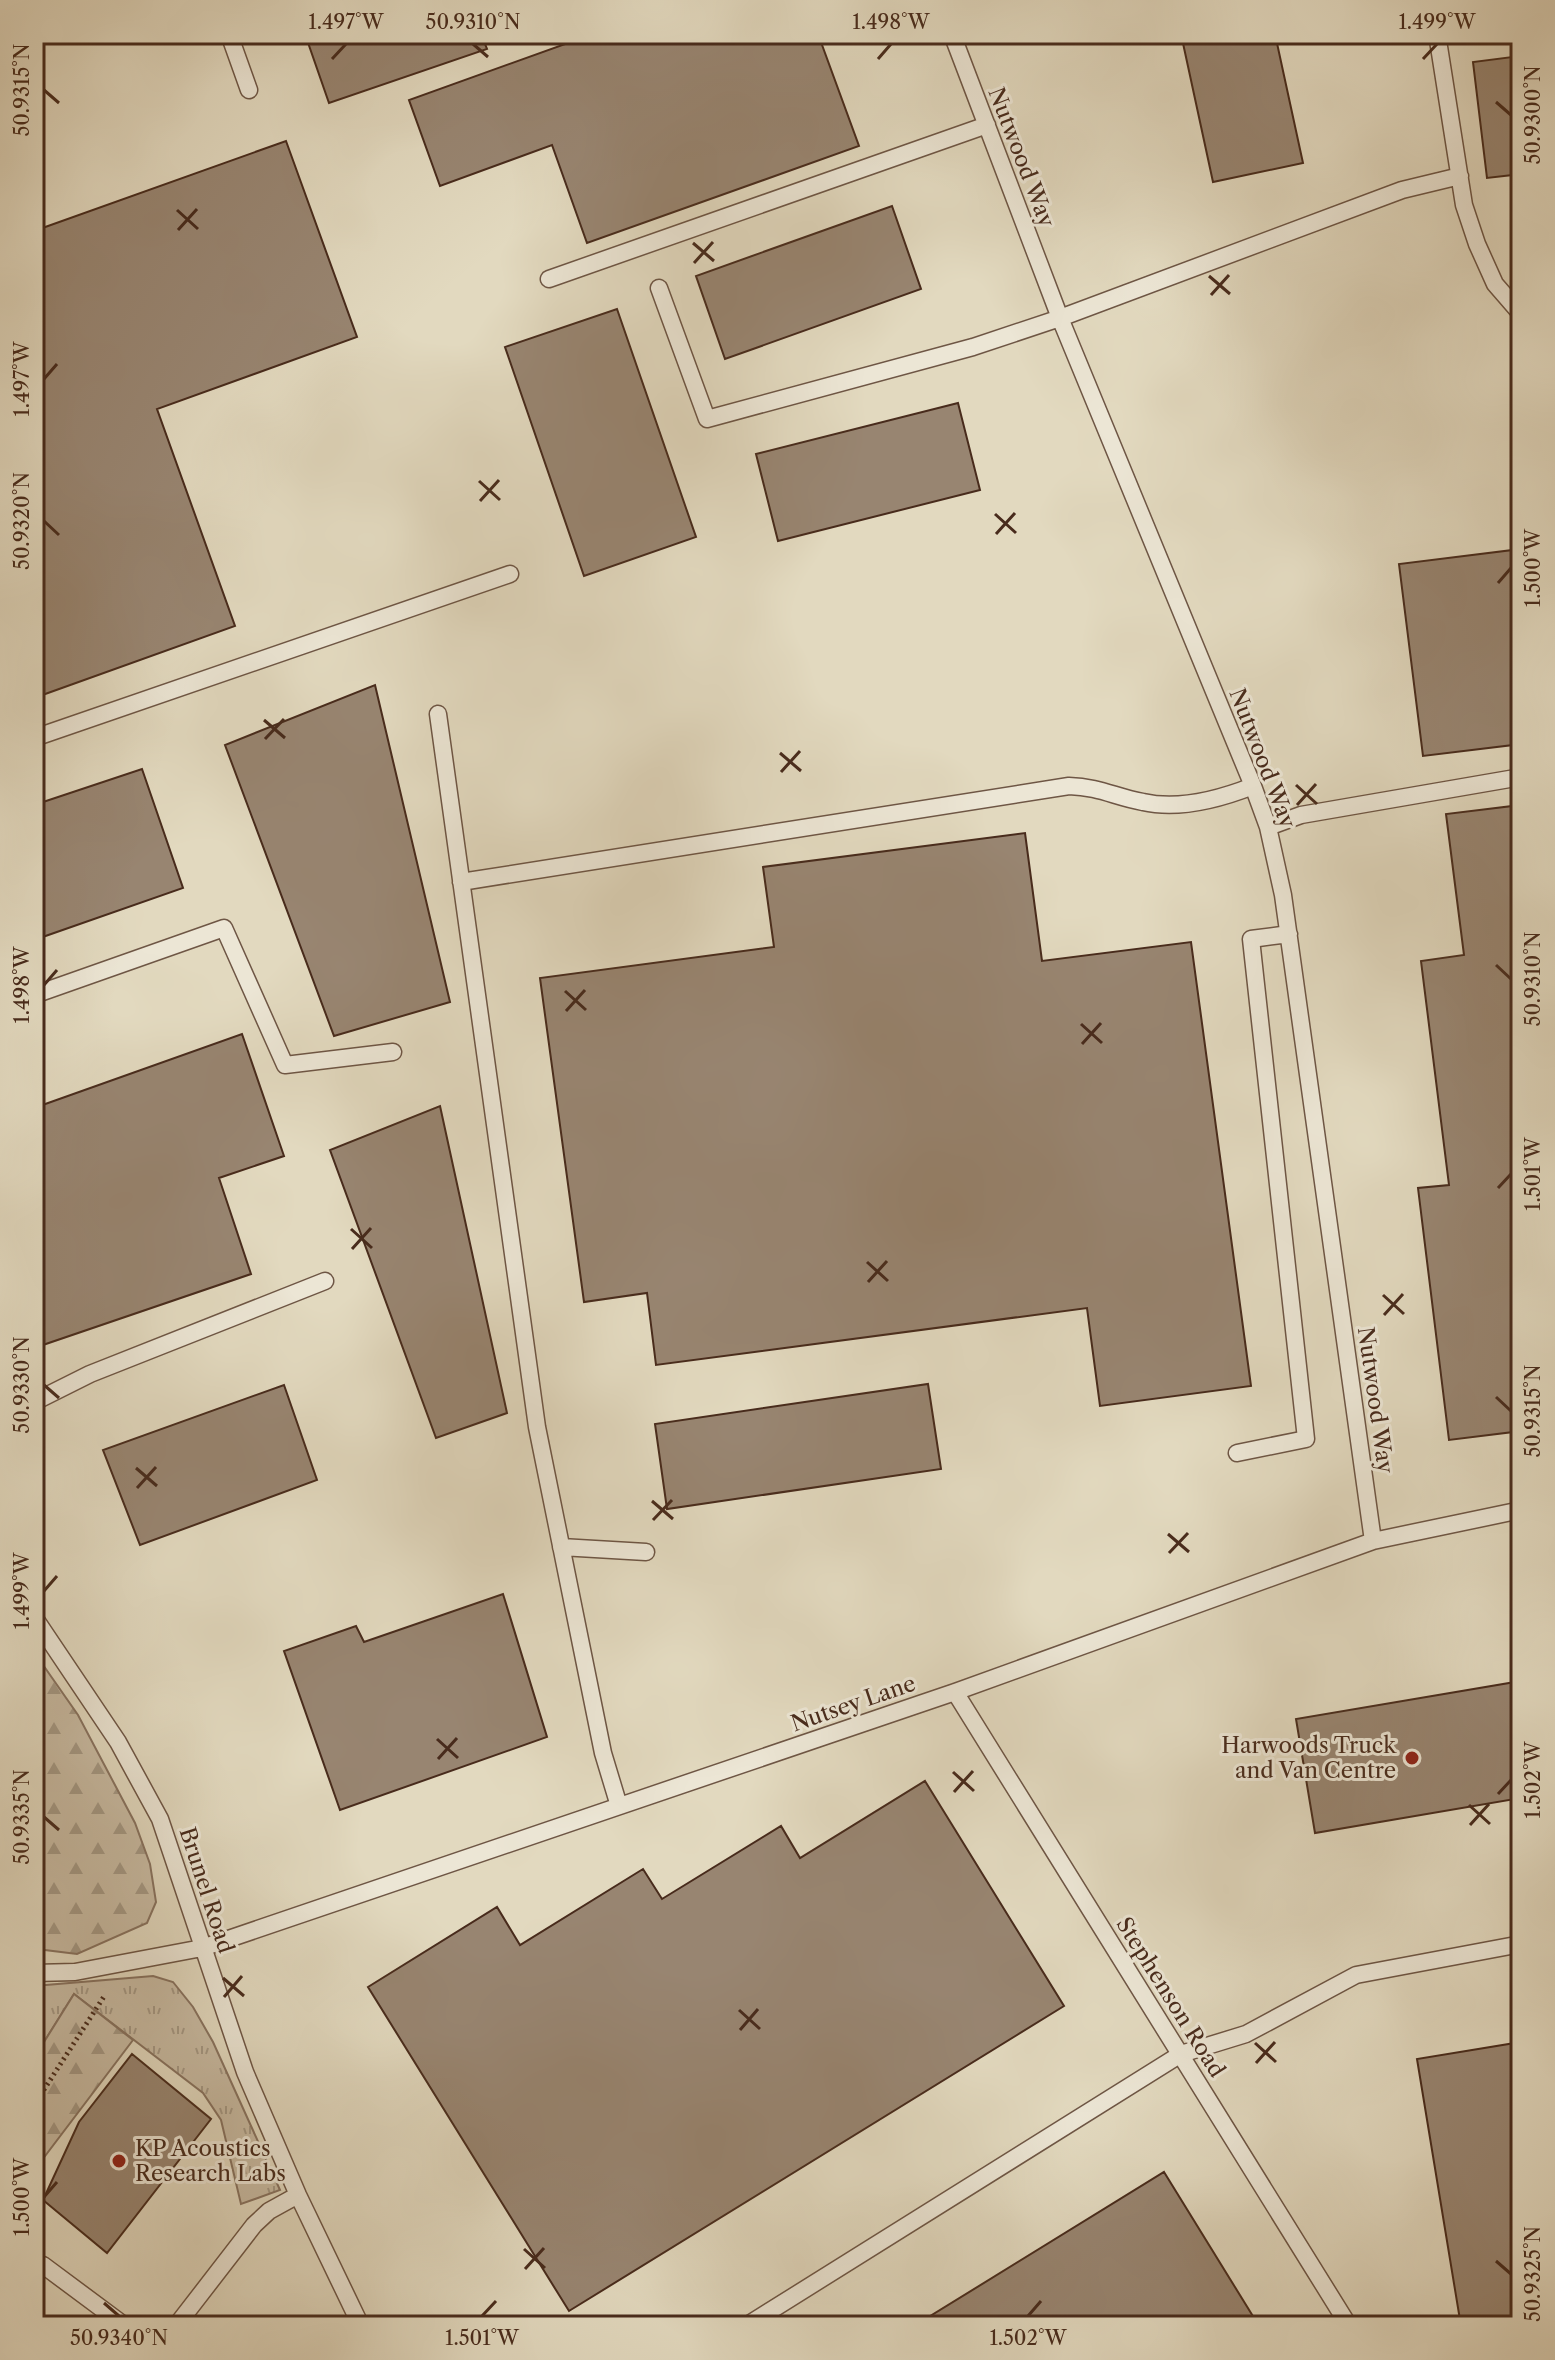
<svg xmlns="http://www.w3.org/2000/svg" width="1555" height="2360" font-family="'Libre Caslon Text',serif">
<defs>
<pattern id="grass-tufts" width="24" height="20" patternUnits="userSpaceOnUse" patternTransform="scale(2)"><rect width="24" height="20" fill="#c8bba3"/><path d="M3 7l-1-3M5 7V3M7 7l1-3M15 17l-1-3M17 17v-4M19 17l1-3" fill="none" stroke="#a49884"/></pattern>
<pattern id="forest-firs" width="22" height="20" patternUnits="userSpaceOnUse" patternTransform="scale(2)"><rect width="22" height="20" fill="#c8bba3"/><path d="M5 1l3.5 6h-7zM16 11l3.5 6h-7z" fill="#a49884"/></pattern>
</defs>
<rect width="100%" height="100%" fill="#e2d9bf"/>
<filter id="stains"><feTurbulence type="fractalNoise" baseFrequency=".0025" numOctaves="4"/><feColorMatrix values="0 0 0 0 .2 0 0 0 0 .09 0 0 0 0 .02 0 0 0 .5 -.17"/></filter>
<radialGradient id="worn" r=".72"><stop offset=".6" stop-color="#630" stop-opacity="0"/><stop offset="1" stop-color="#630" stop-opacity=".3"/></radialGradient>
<path fill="url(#grass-tufts)" stroke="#887360" stroke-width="2" d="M153 1976 173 1982 193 2007 213 2042 280 2190 241 2204 221 2120 203 2093 74 1994 34 2058V1986Z"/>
<path fill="url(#forest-firs)" stroke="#887360" stroke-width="2" d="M34 1652 78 1715 135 1823 150 1864 156 1902 147 1923 77 1954 37 1949 34 1941Z
M74 1994 133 2040 36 2168 44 2226 34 2242V2058Z"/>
<path fill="#988571" stroke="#482b1c" stroke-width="2" d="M305 34H481L487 49 329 103Z
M593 34H818L859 146 587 243 552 145 440 186 409 100Z
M1181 34H1275L1303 163 1213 182Z
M1510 34H1521V174L1487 178 1473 62 1513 57Z
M286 141 357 337 157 409 235 626 34 698V231Z
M892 206 921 289 725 359 696 276Z
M617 309 696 537 584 576 505 347Z
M958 403 980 490 778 541 756 454Z
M1521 549V744L1423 756 1399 564Z
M375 685 450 1002 334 1036 225 745Z
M142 769 183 888 34 940V805Z
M1521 805V1431L1449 1440 1418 1188 1449 1185 1421 961 1464 955 1446 814Z
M1025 833 1042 961 1191 942 1251 1386 1100 1406 1087 1308 656 1365 647 1293 584 1302 540 978 774 947 763 867Z
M242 1034 284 1156 219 1178 251 1274 34 1348V1108Z
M440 1106 507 1413 436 1438 330 1150Z
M928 1384 941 1469 667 1509 655 1424Z
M284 1385 317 1480 140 1545 103 1450Z
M503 1594 547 1737 340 1810 284 1651 356 1626 364 1642Z
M1521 1681V1798L1315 1833 1296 1719Z
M925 1781 1064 2006 569 2311 368 1987 497 1907 520 1945 643 1869 662 1899 781 1826 800 1858Z
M1521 2042V2326H1461L1417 2059Z
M132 2054 211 2119 107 2253 43 2200 79 2122Z
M1164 2172 1259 2326H914Z"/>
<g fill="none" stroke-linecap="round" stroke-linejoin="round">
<defs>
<path id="service" d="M229 34 249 90
M952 34 1060 318 1253 786 1268 827 1283 895 1373 1541
M1437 34 1464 205 1477 244 1495 284 1521 314
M549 279 987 125
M659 288 707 419 973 347 1060 318 1402 190 1460 176
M438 714 537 1427 603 1753 619 1806
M34 738 510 574
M1268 827 1301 815 1521 777
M461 882 1069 786C1100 787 1115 797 1143 802 1178 810 1220 799 1253 786
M34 995 224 928 285 1065 393 1052
M34 1402 90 1374 325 1281
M1237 1453 1306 1439 1251 939 1289 934
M561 1547 646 1552
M34 1617 118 1742 160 1819 245 2072 298 2195 361 2326
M955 1692 1349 2326
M34 1973 75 1972 202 1948 955 1692 1373 1541 1521 1510
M43 2265 125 2326
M176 2326 254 2225 269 2211 298 2195
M746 2326 1181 2054 1246 2034 1356 1975 1521 1944"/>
</defs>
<use href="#service" stroke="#6e5645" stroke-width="19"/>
<path stroke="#482b1c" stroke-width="5" stroke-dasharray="2 4" stroke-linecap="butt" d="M34 2105 105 1995"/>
<use href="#service" stroke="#ece6d5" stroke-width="16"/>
</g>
<path fill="none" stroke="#482b1c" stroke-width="3" d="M473 44 488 57M332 59 346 44M878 59 891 44M1423 59 1437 44M44 90 59 103M1496 102 1511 115M177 210 198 229M178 230 197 209M693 243 714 261M694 263 713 242M1209 276 1230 294M1211 295 1229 275M44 379 57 364M479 481 500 500M480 501 499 480M995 514 1016 533M44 521 59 535M996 534 1015 513M1498 583 1511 568M264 720 285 738M265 739 284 719M780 753 801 771M781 772 800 751M1296 785 1317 804M1297 805 1316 784M1496 965 1511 979M44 985 57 970M565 991 586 1010M566 1011 585 990M1081 1024 1102 1043M1082 1044 1101 1023M1498 1188 1511 1174M351 1229 372 1248M352 1249 371 1228M867 1262 888 1281M868 1282 887 1261M1383 1295 1404 1314M1384 1315 1403 1294M44 1385 59 1398M1496 1397 1511 1411M136 1468 157 1486M137 1488 156 1467M652 1501 673 1519M653 1520 672 1500M1168 1534 1189 1552M1169 1553 1188 1533M44 1591 57 1576M437 1739 458 1758M438 1759 457 1738M953 1772 974 1791M954 1792 973 1771M1498 1794 1511 1780M1469 1805 1490 1824M44 1817 59 1830M1470 1825 1489 1804M223 1978 244 1996M224 1997 242 1976M739 2010 760 2029M740 2030 758 2009M1255 2043 1276 2062M1256 2063 1275 2042M44 2197 57 2182M524 2249 545 2268M1496 2261 1511 2274M525 2269 544 2248M104 2303 119 2316M482 2316 496 2301M1028 2316 1041 2301"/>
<g fill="#8f2418" stroke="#ece6d5" stroke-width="3">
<circle cx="1412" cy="1758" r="8"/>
<circle cx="119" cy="2161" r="8"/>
</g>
<g text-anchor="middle" stroke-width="6" stroke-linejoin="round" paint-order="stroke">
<g font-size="22" fill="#482b1c" stroke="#ece6d5">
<text transform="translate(1022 157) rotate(69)" y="8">Nutwood Way</text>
<text transform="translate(1263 758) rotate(69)" y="8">Nutwood Way</text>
<text transform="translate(1376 1400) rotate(82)" y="8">Nutwood Way</text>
<text transform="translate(853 1703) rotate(-19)" y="8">Nutsey Lane</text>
<text transform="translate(207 1890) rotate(72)" y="8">Brunel Road</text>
<text transform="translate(1171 1997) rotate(58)" y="8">Stephenson Road</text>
</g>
<g font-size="22" fill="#482b1c" stroke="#ece6d5" text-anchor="end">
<text x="1396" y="1753">Harwoods Truck<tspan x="1396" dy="25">and Van Centre</tspan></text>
<text x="135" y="2156" text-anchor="start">KP Acoustics<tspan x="135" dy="25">Research Labs</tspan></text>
</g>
</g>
<rect width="1555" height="2360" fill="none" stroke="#e2d9bf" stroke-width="88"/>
<rect x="44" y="44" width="1467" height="2272" fill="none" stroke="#482b1c" stroke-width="3"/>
<g font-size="20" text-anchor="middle" fill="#482b1c">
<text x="346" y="29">1.497°W</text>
<text x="473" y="29">50.9310°N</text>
<text x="891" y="29">1.498°W</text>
<text x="1437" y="29">1.499°W</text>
<text transform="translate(22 90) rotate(-90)" y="7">50.9315°N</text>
<text transform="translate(1533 115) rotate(-90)" y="7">50.9300°N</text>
<text transform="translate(22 379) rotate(-90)" y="7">1.497°W</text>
<text transform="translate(22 521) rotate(-90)" y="7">50.9320°N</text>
<text transform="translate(1533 568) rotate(-90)" y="7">1.500°W</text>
<text transform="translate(1533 979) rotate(-90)" y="7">50.9310°N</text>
<text transform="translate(22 985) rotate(-90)" y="7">1.498°W</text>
<text transform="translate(1533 1174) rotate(-90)" y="7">1.501°W</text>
<text transform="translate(22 1385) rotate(-90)" y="7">50.9330°N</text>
<text transform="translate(1533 1411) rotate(-90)" y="7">50.9315°N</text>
<text transform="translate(22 1591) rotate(-90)" y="7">1.499°W</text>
<text transform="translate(1533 1780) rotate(-90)" y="7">1.502°W</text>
<text transform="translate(22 1817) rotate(-90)" y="7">50.9335°N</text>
<text transform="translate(22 2197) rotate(-90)" y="7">1.500°W</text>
<text transform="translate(1533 2274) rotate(-90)" y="7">50.9325°N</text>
<text x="119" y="2345">50.9340°N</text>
<text x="482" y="2345">1.501°W</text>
<text x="1028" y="2345">1.502°W</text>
</g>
<rect width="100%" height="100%" filter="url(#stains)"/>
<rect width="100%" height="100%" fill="url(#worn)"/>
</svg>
